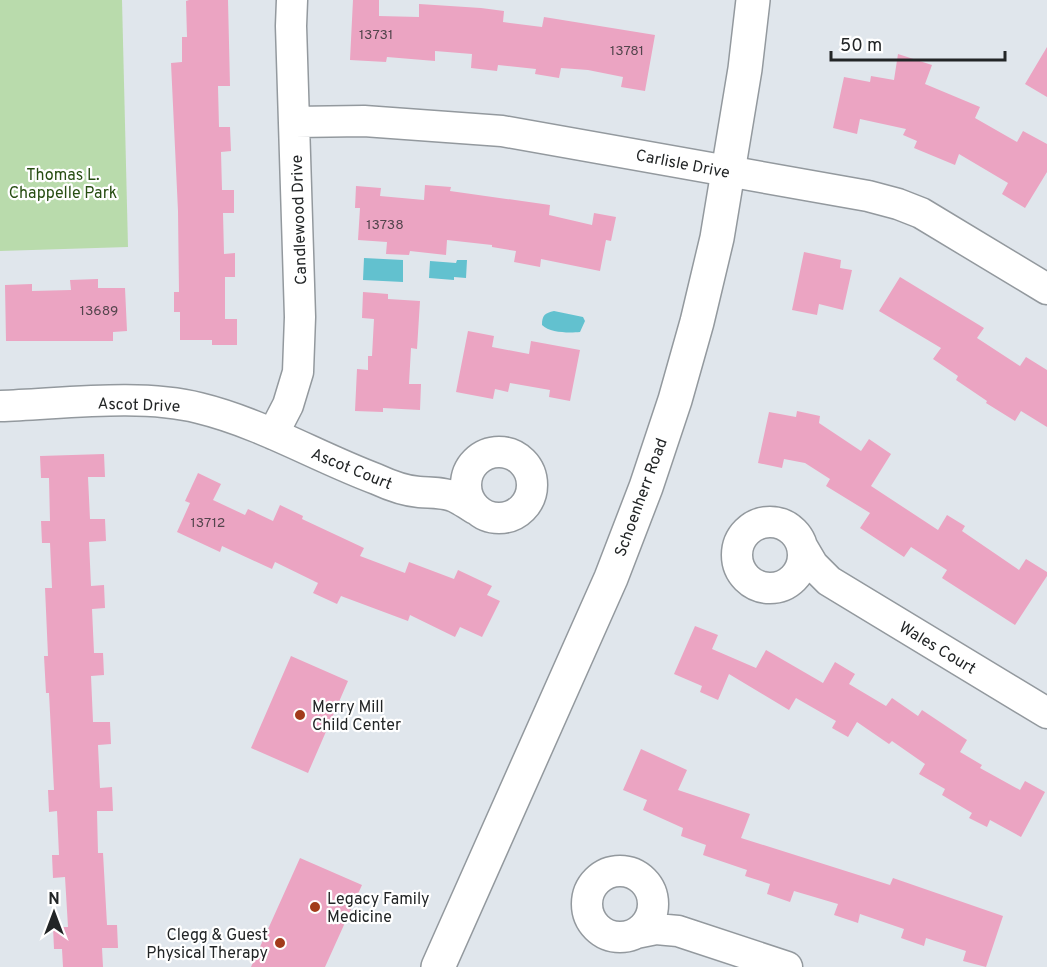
<svg xmlns="http://www.w3.org/2000/svg" width="1047" height="967" font-family="Overpass,sans-serif">
<rect width="100%" height="100%" fill="#e0e6ec"/>
<path fill="#b9dbac" d="M0 0H122L128 247 0 251Z"/>
<path fill="#62c1cf" d="M364 258 403 260V282L363 280Z
M457 260H467L466 278 454 277V280L429 278 430 261 456 263Z
M554 311 583 317 585 321 580 332C569 333 550 333 542 325 542 315 545 313 554 311Z"/>
<path fill="#eba4c2" d="M189 0H228L230 86H218L219 127H230L231 151 221 152 222 190H234V213H223L224 254 235 253V277H225V319H237V345H212V340H180V312H174V292H179L178 211 171 63 182 62V37H187L186 1Z
M353 0H379V16L419 17V4L481 8 504 11 503 22 542 27 544 17 655 35 645 91 621 87 623 77 588 70 561 68 559 78 535 74 536 69 498 65 497 71 471 68 472 54 435 51V61L387 57 386 62 350 60Z
M1047 47V97L1025 84Z
M898 54 932 65 925 84 980 107 975 118 1017 142 1023 131 1047 144V172L1025 208 1002 194 1008 183 959 154 955 165 914 148 917 141 903 135 906 129 860 119 857 134 833 128 844 77 870 82 871 76 894 80Z
M425 185 451 187 450 191 550 205 549 215 592 225 594 213 616 217 611 241 606 240 600 271 541 259 540 267 514 262 516 251 492 247V245L447 240 446 255 410 251 409 255 386 254 387 242 358 240 360 208H355L356 186 381 188 380 196 424 200Z
M804 252 841 260 840 268 852 270 843 310 819 304 817 315 792 310Z
M900 277 984 328 977 338 1020 366 1026 357 1047 370V427L1021 411 1015 421 986 403 987 401 956 380 958 376 933 359 941 348 879 311Z
M98 279V288H125L127 331 113 332V341H6L5 285 32 284V291L71 290 70 280Z
M363 292 388 294V299L420 301 417 349 411 348 409 384H421L420 410 383 408V412L355 411 357 369 368 370V356H372L374 319 362 318Z
M468 331 494 336 492 347 529 354 531 341 580 350 570 401 549 397 550 390 510 383 508 392 495 389 493 399 456 392Z
M797 411 820 416 819 423 861 451 869 439 891 454 871 486 938 530 947 515 965 526 962 531 1019 570 1026 559 1047 572V576L1015 625 942 578 947 570 911 547 904 557 860 528 870 513 826 486 830 479 805 463 784 459 782 468 758 463 769 412 796 417Z
M104 454 105 477H88L90 519H105L106 541 89 542 91 586 104 585 105 608 92 609 94 653H103L104 675 91 676 93 722H110L111 744 98 745 100 788 112 787 113 811H97L98 853H103L107 925H117L118 948H102L103 967H63L62 949H54L53 927H68L65 877 53 878 52 855H59L57 811 49 812 48 790H54L49 693H46L44 656H48L45 588H52L50 543H42L41 521H50L49 478H41L40 456Z
M198 473 221 484 213 500 245 515 248 509 273 521 280 505 303 516 302 519 364 548 360 556 405 573 409 562 454 579 458 570 492 586 487 595 500 601 482 637 460 627 455 637 410 615 408 621 341 596 337 604 313 593 318 583 275 562 272 569 222 546 220 552 177 532 190 503 185 501Z
M695 626 718 635 712 649 756 668 766 650 823 683 835 662 855 674 849 684 886 706 892 698 918 716 922 710 967 740 960 752 982 765 980 768 1020 790 1025 781 1045 792 1021 837 990 820 987 827 969 818 972 813 942 795 945 789 919 774 925 764 892 741 889 744 857 722 848 737 832 728 836 721 796 698 789 710 729 674 718 700 700 692 702 686 674 674Z
M291 656 348 681 308 773 251 748Z
M641 749 687 770 678 790 750 814 741 838 890 885 893 878 1003 916 986 967 963 961 966 951 926 938 924 946 901 938 904 929 860 914 858 923 834 915 838 904 794 891 790 902 767 894 770 884 745 876 747 870 703 855 706 845 681 836 683 828 643 810 647 800 623 790Z
M300 858 362 885 325 967H251Z"/>
<g fill="none" stroke-linecap="round" stroke-linejoin="round">
<defs>
<path id="minor" d="M295 122 364 121 502 131 868 196 898 204 921 213 1047 289
M0 406C61 404 141 393 199 408 261 423 317 457 376 479 389 485 405 491 419 492 431 493 444 492 455 497 462 500 468 505 475 509
M273 434 288 405 298 372 300 317 291 26 292 0
M466 485a33 33 0 1 1 66 0a33 33 0 1 1-66 0Z
M737 555a33 33 0 1 1 66 0a33 33 0 1 1-66 0Z
M803 548 813 565 829 581 1047 713
M587 904a33 33 0 1 1 66 0a33 33 0 1 1-66 0Z
M636 933 656 929 678 931 787 967"/>
<path id="major" d="M438 967 611 578 646 487 675 400 697 322 717 238 745 69 753 0"/>
</defs>
<use href="#minor" stroke="#93999e" stroke-width="33"/>
<use href="#major" stroke="#93999e" stroke-width="36"/>
<use href="#minor" stroke="#fff" stroke-width="30"/>
<use href="#major" stroke="#fff" stroke-width="33"/>
</g>
<g fill="#a23b1a" stroke="#fff" stroke-width="2">
<circle cx="300" cy="715" r="6"/>
<circle cx="315" cy="907" r="6"/>
<circle cx="280" cy="943" r="6"/>
</g>
<g text-anchor="middle" stroke-width="4.5" stroke-linejoin="round" paint-order="stroke">
<g font-size="14" fill="#54454d">
<text x="376" y="39">13731</text>
<text x="627" y="55">13781</text>
<text x="385" y="229">13738</text>
<text x="99" y="315">13689</text>
<text x="208" y="527">13712</text>
</g>
<g font-size="16" fill="#222526" stroke="#fff">
<text transform="translate(683 163) rotate(11)" y="6">Carlisle Drive</text>
<text transform="translate(298 220) rotate(-92)" y="6">Candlewood Drive</text>
<text transform="translate(139 404) rotate(2)" y="6">Ascot Drive</text>
<text transform="translate(352 468) rotate(22)" y="6">Ascot Court</text>
<text transform="translate(640 497) rotate(-70)" y="6">Schoenherr Road</text>
<text transform="translate(938 647) rotate(31)" y="6">Wales Court</text>
</g>
<g font-size="16" fill="#274d12" stroke="#fff">
<text x="63" y="180">Thomas L.<tspan x="63" dy="18">Chappelle Park</tspan></text>
</g>
<g font-size="16" fill="#222526" stroke="#fff" text-anchor="start">
<text x="312" y="712">Merry Mill<tspan x="312" dy="18">Child Center</tspan></text>
<text x="327" y="904">Legacy Family<tspan x="327" dy="18">Medicine</tspan></text>
<text x="268" y="940" text-anchor="end">Clegg &amp; Guest<tspan x="268" dy="18">Physical Therapy</tspan></text>
</g>
</g>
<g transform="translate(54 913)" stroke="#ffffff" stroke-width="4.5" paint-order="stroke">
<path d="M0-4.5L10 22L0 15L-10 22Z" fill="#222526"/>
<text y="-9" font-size="16" font-weight="bold" text-anchor="middle" fill="#222526">N</text>
</g>
<path d="M831 51v9h174v-9" fill="none" stroke="#222526" stroke-width="3"/>
<text x="840" y="51" font-size="18" fill="#222526" stroke="#ffffff" stroke-width="4.5" paint-order="stroke">50 m</text>
</svg>
